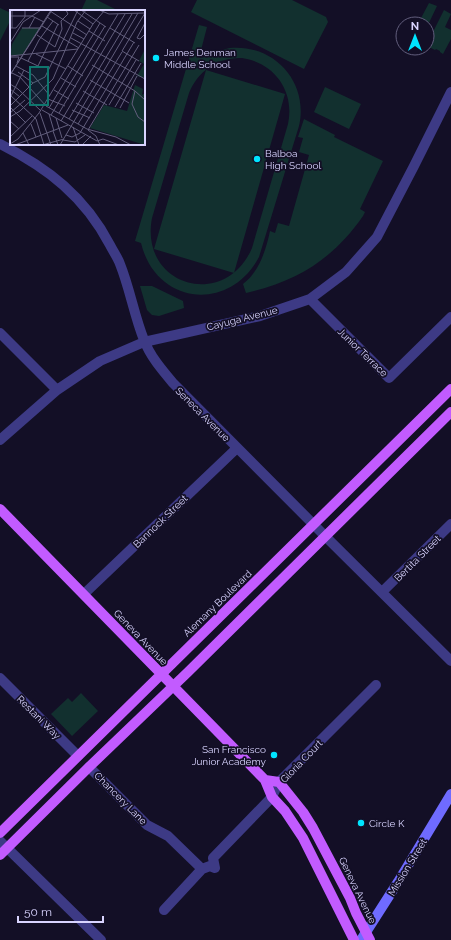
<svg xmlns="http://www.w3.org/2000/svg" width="451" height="940" font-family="Raleway,sans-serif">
<rect width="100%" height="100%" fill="#130f26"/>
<path fill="#12302f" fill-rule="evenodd" d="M86 0H97L117 10 116 11H81Z
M197 0H292L326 17 328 22 304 69 191 12Z
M429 3 437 6 427 27V24H406L409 19 412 21 414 18 420 20Z
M0 8 11 13V19L0 41Z
M444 10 451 14 445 27 451 30V39L443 54 440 52V51L436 49 435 50 427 46V44Z
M199 25 207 27 199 58C204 59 222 49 230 48 275 44 309 83 299 126L259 257C229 313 156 305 141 243L135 241ZM242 58C275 63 295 92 288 124L252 248C225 311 139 286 152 218L189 93C198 71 218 57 242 58Z
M206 70 285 94 234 273 154 249Z
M325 87 361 104 349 129 314 112Z
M304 119 335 135 334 137 383 161 360 209 365 212 363 216C333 259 298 281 246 293L243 284C259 272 266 250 270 231L275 233 278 223 289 226 309 155 299 152 303 138 298 137Z
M140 286H152L183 301 184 308 159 316 152 315 147 310Z
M81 693 98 711 72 736 51 714 68 698 72 702Z"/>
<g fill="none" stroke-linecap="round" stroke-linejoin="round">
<path stroke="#3d3a85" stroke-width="10" d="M0 144C48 168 85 197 110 245 113 251 118 258 120 264 130 289 134 315 144 340 150 356 162 370 173 383L325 536 451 661
M310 299 389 378 451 317
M0 333 57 390
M0 440 57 390 100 361 144 342 260 316 310 299 346 272 377 237 414 166 451 92
M382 592 451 524
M84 594 237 448
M0 678 78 756
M89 767 147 825 168 836 202 869 164 910
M0 841 101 940
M202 869 210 866 215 868 213 858 272 797 279 782 376 685"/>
<path stroke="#6f6bff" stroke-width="10" d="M361 940 398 882 451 794"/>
<path stroke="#c25bff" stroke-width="10" d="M0 509 265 780 272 797 285 811 303 838 354 940
M265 780 279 782 303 812 313 828 350 898 356 913 370 940
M0 833 451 389
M0 855 89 767 188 672 451 412"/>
</g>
<g fill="#00e5ff" stroke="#130f26" stroke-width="1.5">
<circle cx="156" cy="58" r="4"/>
<circle cx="257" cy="159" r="4"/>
<circle cx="274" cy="755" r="4"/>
<circle cx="361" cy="823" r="4"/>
</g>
<g text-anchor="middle" stroke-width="3.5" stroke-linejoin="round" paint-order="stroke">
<g font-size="10" fill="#d9d4ff" stroke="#130f26" text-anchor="start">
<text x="164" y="56">James Denman<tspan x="164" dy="12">Middle School</tspan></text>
<text x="265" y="157">Balboa<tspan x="265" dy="12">High School</tspan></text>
<text x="266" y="753" text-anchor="end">San Francisco<tspan x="266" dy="12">Junior Academy</tspan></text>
<text x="369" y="827">Circle K</text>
</g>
<g font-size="10" fill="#d9d4ff" stroke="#130f26">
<text transform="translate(242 318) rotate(-14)" y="4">Cayuga Avenue</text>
<text transform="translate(363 352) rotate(44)" y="4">Junior Terrace</text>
<text transform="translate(203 414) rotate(45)" y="4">Seneca Avenue</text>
<text transform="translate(160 521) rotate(-44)" y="4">Bannock Street</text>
<text transform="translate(417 558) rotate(-45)" y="4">Bertita Street</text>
<text transform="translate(217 603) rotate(-44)" y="4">Alemany Boulevard</text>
<text transform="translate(141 637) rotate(46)" y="4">Geneva Avenue</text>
<text transform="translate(39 717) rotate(45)" y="4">Restani Way</text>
<text transform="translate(301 761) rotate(-46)" y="4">Gloria Court</text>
<text transform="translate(121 798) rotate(45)" y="4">Chancery Lane</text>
<text transform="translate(407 867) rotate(-59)" y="4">Mission Street</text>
<text transform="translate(358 890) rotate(64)" y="4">Geneva Avenue</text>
</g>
</g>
<g transform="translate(10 10)">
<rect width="135" height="135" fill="#130f26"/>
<path d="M12 18H30L12 45H0L2 34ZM135 39V68L127 66 134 54 129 51ZM125 75 133 79 132 85 135 83V135L80 118 94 95 117 101Z" fill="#12302f"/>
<path fill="none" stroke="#625e7d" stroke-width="1" d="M2 0V18M64 0 83 14M71 0 96 17M89 0 99 4 135 3M40 1 77 25M0 6H22L34 12M37 7 49 15M68 11 80 19M135 13 127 28 130 29 135 24M32 16 69 38M0 18H6L15 7V0M12 18H31M19 18 25 7M100 18 125 33M79 21 95 31M63 23 74 29M27 25 45 37M61 28 135 69M0 33 13 12 31 0M45 37 52 19 51 11 58 4 56 0M112 41 135 3M112 41 129 51M26 44 56 59M0 46 68 39M0 47H9L7 53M11 48 28 56 48 14M18 51 29 30 43 11M82 55 125 81 135 90M6 56 23 65 40 86M58 56 73 66M0 62 10 67 36 96 77 119 106 127 121 135M8 62 23 73M0 65 41 0M0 65 42 0M51 68 66 77M80 70 119 93M0 74 8 79 31 101M0 79 10 87M44 80 59 89M73 81 97 95M125 81 122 94 128 107 135 112M0 85 26 109 34 135M0 88 14 60M38 89 55 96M66 93 84 103M99 95 126 50M0 96 23 73 35 67 68 0M0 97 16 113M105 97 131 53M39 98 90 13M110 98 127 66M32 100 87 131 93 129 109 135M62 100 80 108M0 103 15 90M30 103 41 135M49 103 108 4M39 104 44 121M41 105 95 16M0 107 10 101 43 69 67 12 76 0M46 108 52 128M59 109 122 4M0 111 9 119M51 111 115 4M21 114 26 127M68 114 112 42M63 117 69 135M43 121 48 135M13 123 19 135M56 125 62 127 70 123 124 32M0 127 22 106M53 130 65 132 75 125M0 134 8 129 29 103 83 14 95 0M5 135 58 115M32 135 54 129M50 135 128 3M72 135 81 126M90 135 86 126 78 120 129 35"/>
<path fill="#0f766e" fill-opacity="0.15" stroke="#0f766e" stroke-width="2" d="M20 57H38V95H20Z"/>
<rect width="135" height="135" fill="none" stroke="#d9d4ff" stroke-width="2"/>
</g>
<g transform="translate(415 36)"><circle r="19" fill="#130f26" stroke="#625e7d"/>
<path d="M0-3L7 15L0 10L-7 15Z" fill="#00e5ff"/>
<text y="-6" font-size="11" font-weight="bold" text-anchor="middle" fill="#d9d4ff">N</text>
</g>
<path d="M18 916v6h85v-6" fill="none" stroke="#d9d4ff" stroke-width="2"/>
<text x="24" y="916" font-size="12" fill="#d9d4ff" stroke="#130f26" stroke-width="3" paint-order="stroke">50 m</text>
</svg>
